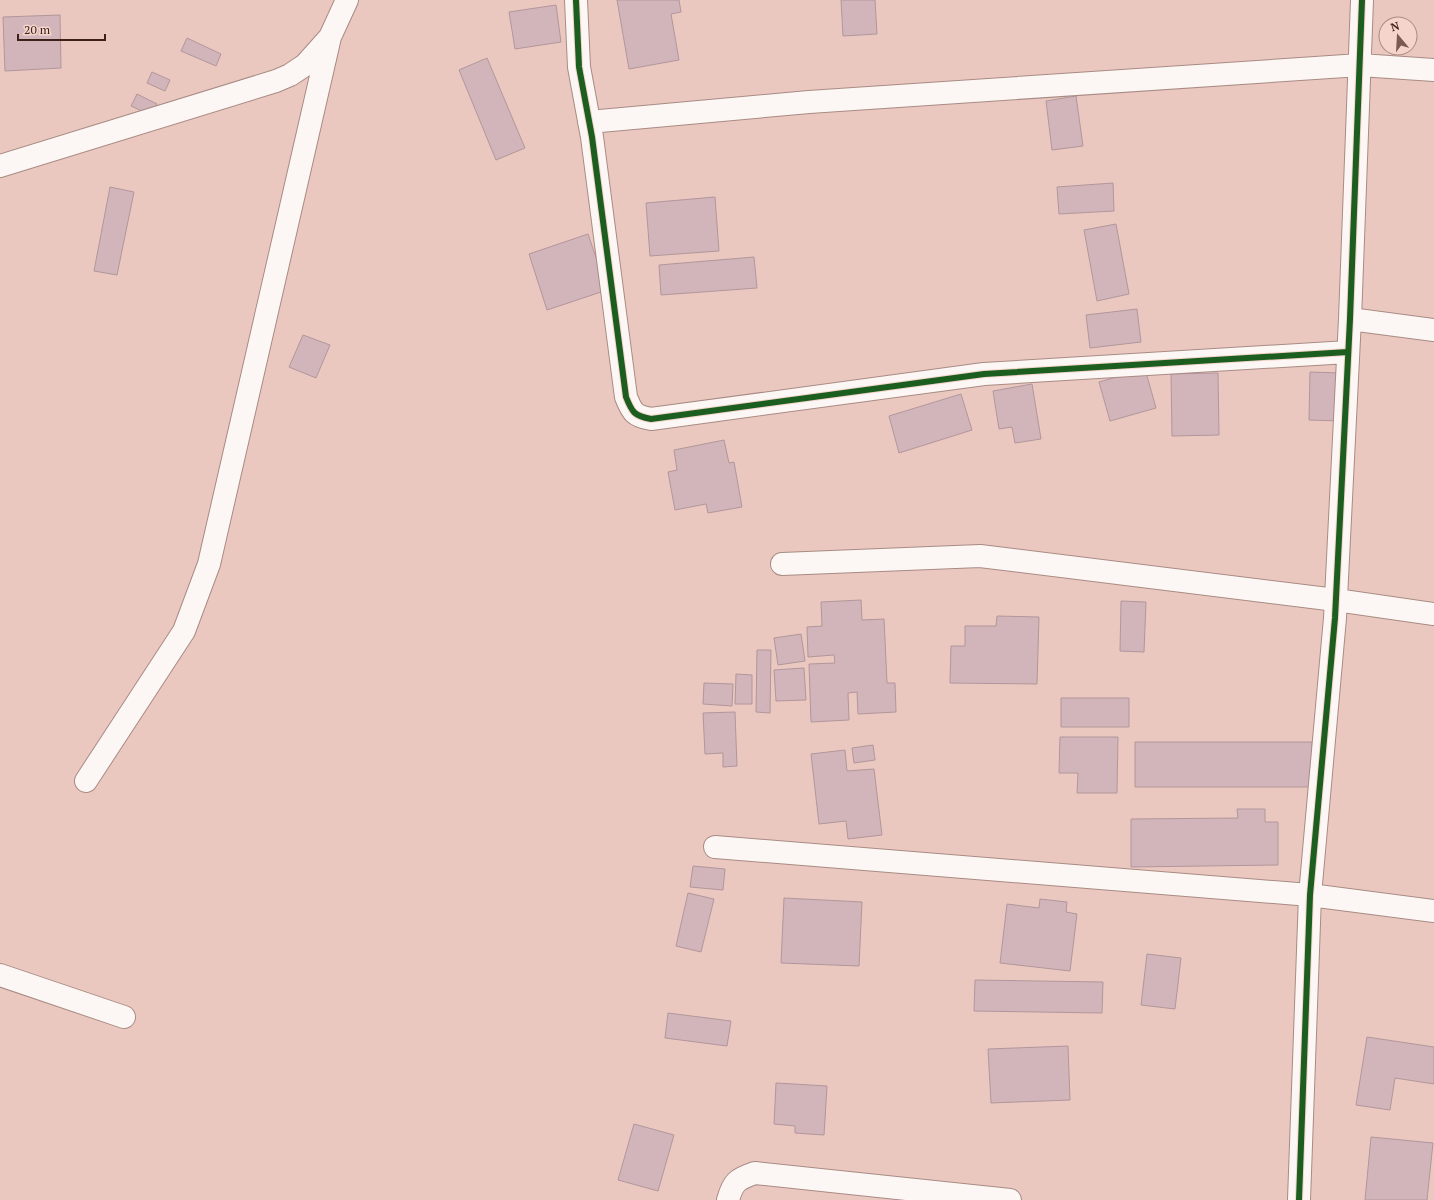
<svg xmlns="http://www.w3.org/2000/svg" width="1434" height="1200" font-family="'PT Serif',serif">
<rect width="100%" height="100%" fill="#ebc8bf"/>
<path fill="#d1b5ba" stroke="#b1969b" d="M617 0H679L681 12 671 14 679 60 629 69Z
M841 0H875L877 34 843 36Z
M556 5 561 42 515 49 509 12Z
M60 15 61 68 5 71 3 17Z
M187 38 221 54 216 66 181 51Z
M487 58 525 148 496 160 459 70Z
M152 72 170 80 165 91 147 83Z
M137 94 157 104 151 115 131 106Z
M1076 96 1083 146 1052 150 1046 101Z
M1113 183 1114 211 1059 214 1057 187Z
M110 187 134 192 117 275 94 271Z
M715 197 719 251 650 256 646 203Z
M1116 224 1129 294 1097 301 1084 230Z
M588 234 607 290 547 310 529 254Z
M754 257 757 288 661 295 659 265Z
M1137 309 1141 342 1090 348 1086 315Z
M303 335 330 345 316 378 289 367Z
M1145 369 1156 408 1110 421 1099 382Z
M1310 372 1341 373 1340 421 1309 420Z
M1218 373 1219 435 1172 436 1171 374Z
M1032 384 1041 439 1015 443 1012 427 999 429 993 391Z
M961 394 972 430 899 453 889 416Z
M724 440 729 463 734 462 742 507 708 513 706 504 675 510 668 472 677 470 674 450Z
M861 600 862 620 884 619 887 683H895L896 712 858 714 857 692 848 693 849 720 811 722 809 664 835 663 834 655 808 657 807 627 822 626 821 602Z
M1121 601 1146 602 1144 652 1120 651Z
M997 616 1039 617 1037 684 950 683 951 646H965V626H996Z
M801 634 805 661 778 665 774 638Z
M757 650H771L770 713 756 712Z
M804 668 806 700 776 701 774 670Z
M736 674 752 675V704H735Z
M704 683 733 684 732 706 703 704Z
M1061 698H1129V727H1061Z
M735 712 737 766 723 767V753L705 754 703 713Z
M1060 737H1118L1117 793H1077L1078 773H1059Z
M1135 742H1312V787H1135Z
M873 745 875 760 854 763 852 748Z
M845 750 847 771 874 769 882 835 848 839 846 821 819 824 811 754Z
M1237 809H1265V822H1278V865L1131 867V819L1238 818Z
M693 866 725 869 723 890 690 887Z
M688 893 714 899 701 952 676 946Z
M784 898 862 902 859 966 781 963Z
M1040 899 1067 902 1066 912 1077 914 1070 971 1000 963 1007 904 1039 908Z
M1147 954 1181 958 1175 1009 1141 1005Z
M975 980 1103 982 1102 1013 974 1011Z
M668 1013 731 1021 727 1046 665 1038Z
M1367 1037 1434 1047V1084L1395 1078 1390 1110 1356 1105Z
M1068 1046 1070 1100 991 1103 988 1049Z
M776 1083 827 1086 824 1135 795 1133V1126L774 1124Z
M634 1124 674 1135 658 1191 618 1180Z
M1371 1137 1433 1143 1427 1200H1365Z"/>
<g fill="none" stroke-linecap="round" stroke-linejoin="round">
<defs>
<path id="minor" d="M576 0 579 67 592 137 626 397C632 412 634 416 651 419L984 374 1348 352
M589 122 809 102 1360 65 1434 70
M0 166 276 81 290 75 305 65 330 37 347 0
M1350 319 1434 330
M782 564 980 556 1336 600 1434 614
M86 781 184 631 209 564 330 37
M715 847 1310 895 1434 911
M0 975 124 1017
M728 1200C733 1182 737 1179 755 1173L1010 1200
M1299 1200 1310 895 1335 618 1350 319 1362 0"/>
</defs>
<use href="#minor" stroke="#a88b84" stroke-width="24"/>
<use href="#minor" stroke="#fcf7f5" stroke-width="22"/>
<defs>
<path id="cycleway" d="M576 0 579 67 592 137 626 397C632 412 634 416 651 419L984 374 1348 352
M1299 1200 1310 895 1335 618 1350 319 1362 0"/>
</defs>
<use href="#cycleway" stroke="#f5d4cb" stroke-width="8"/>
<use href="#cycleway" stroke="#1b5e20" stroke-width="6"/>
</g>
<g transform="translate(1398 36) rotate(342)"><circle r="19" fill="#f5d4cb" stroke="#ab8c83"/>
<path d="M0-3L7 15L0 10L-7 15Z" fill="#7a5b52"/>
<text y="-6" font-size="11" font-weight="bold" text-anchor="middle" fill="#3d2018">N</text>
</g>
<path d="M18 34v6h87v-6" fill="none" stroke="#3d2018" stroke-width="2"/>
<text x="24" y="34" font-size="12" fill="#3d2018" stroke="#f5d4cb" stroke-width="3" paint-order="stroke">20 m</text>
</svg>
